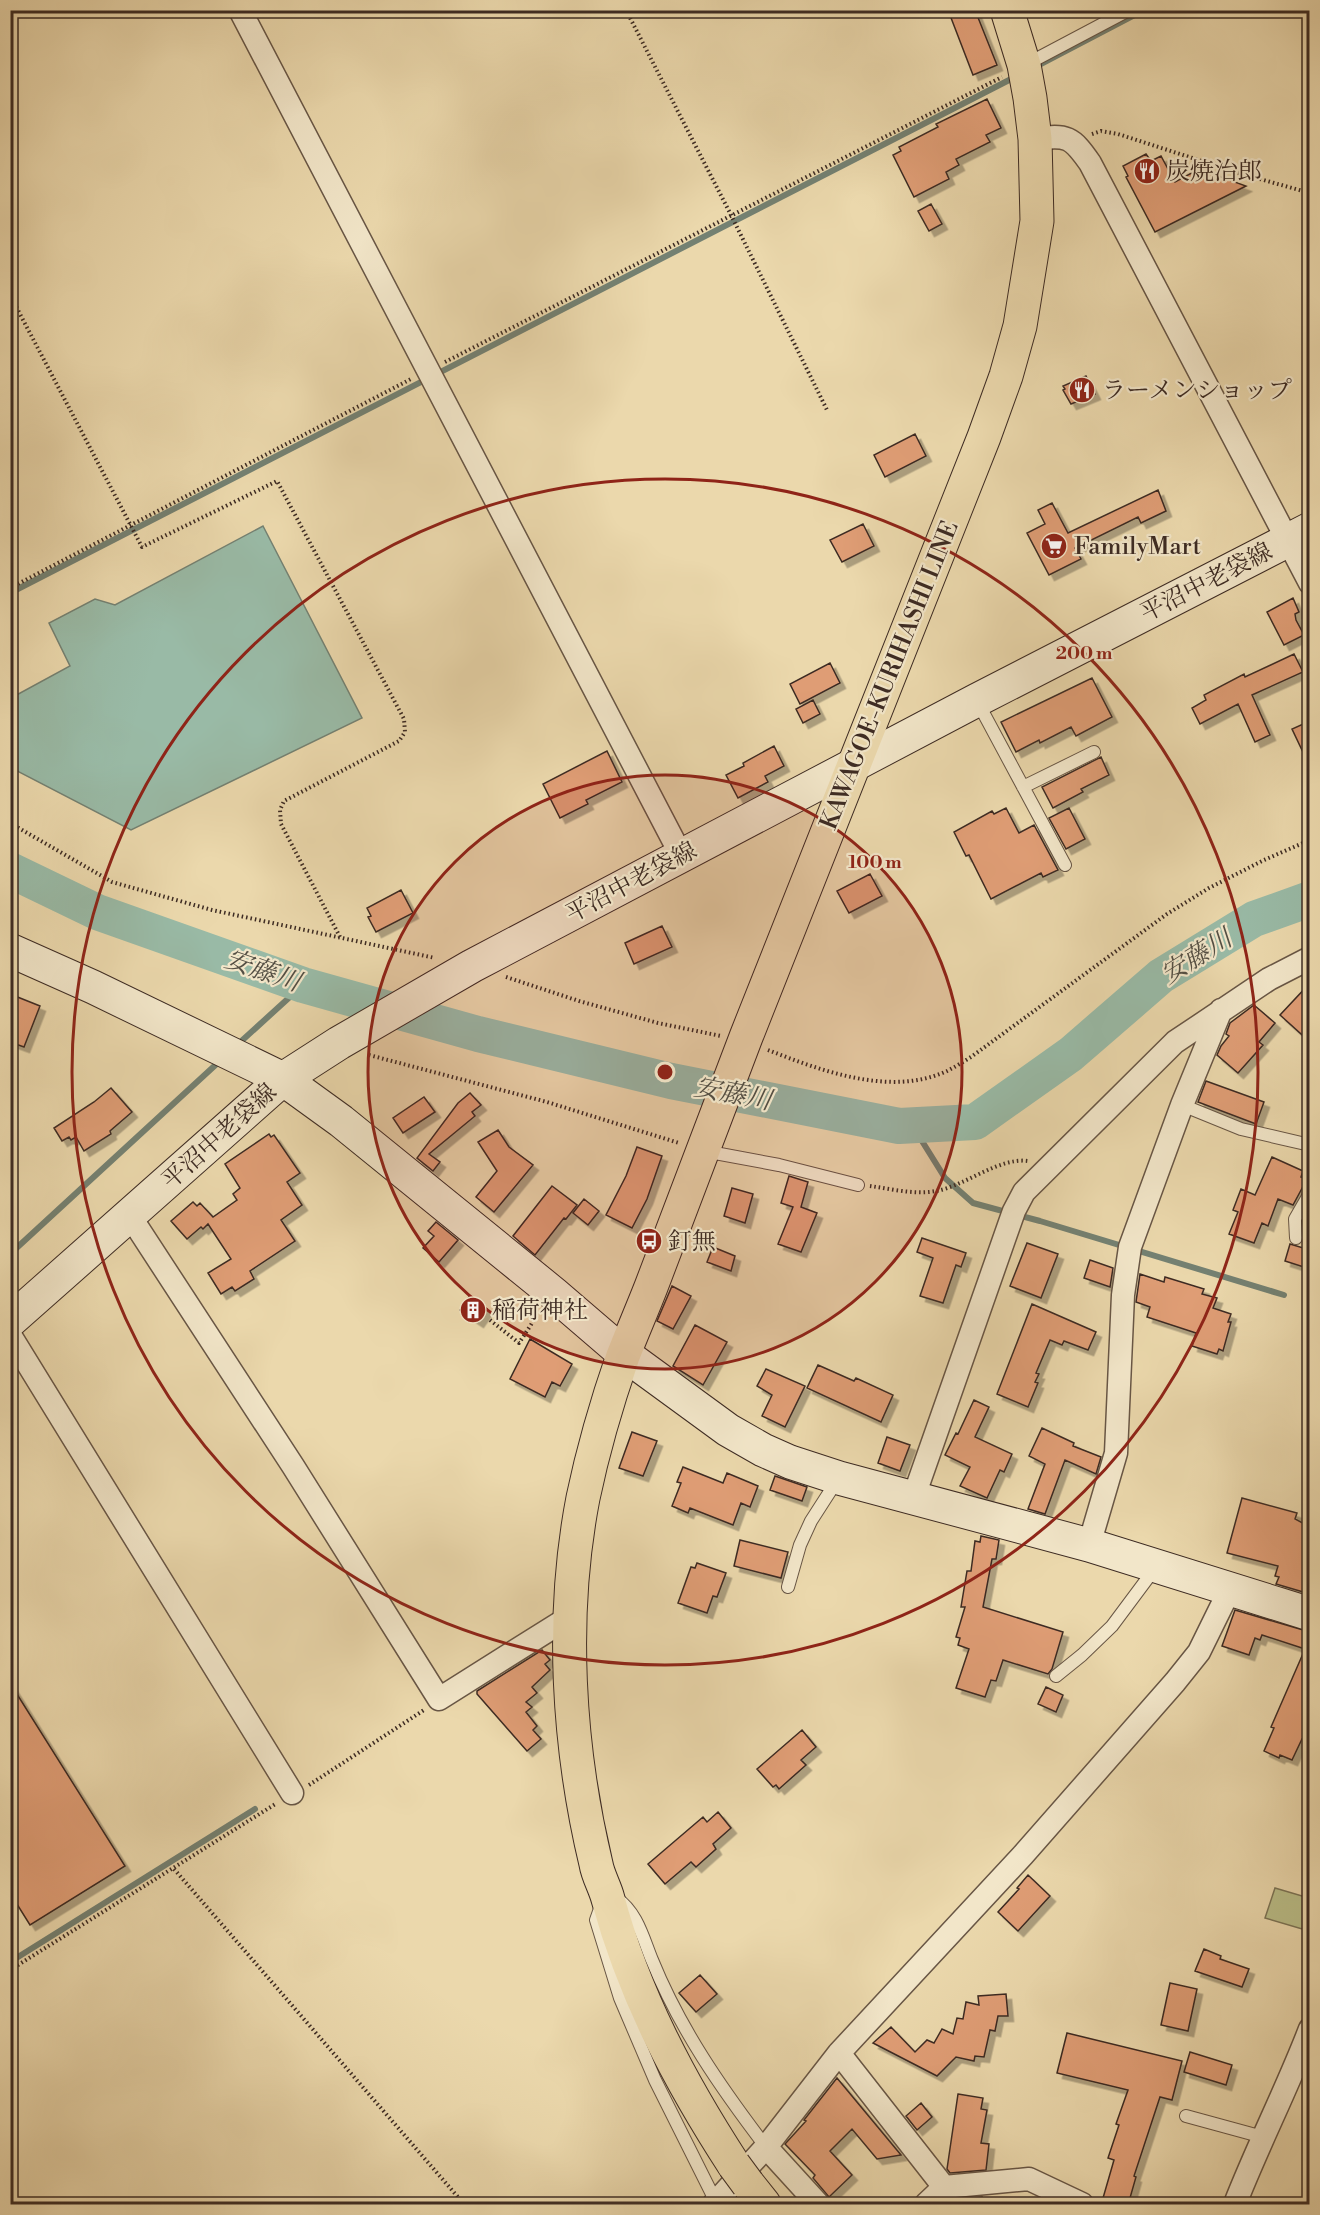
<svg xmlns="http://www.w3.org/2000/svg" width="1320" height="2215" font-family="'Libre Bodoni','Noto Serif JP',serif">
<defs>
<filter id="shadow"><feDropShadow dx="5.5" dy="5.5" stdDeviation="0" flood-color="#0004"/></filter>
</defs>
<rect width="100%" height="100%" fill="#ebd8ac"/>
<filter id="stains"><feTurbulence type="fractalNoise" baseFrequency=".00333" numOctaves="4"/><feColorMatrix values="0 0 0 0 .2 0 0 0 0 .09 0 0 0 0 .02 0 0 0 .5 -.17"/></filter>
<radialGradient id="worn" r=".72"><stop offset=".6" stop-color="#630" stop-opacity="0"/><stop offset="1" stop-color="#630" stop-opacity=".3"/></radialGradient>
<path fill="#babe88" stroke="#7c7456" stroke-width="1.5" d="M1275 1888 1309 1898V1931L1265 1918Z"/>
<path fill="#99baa6" stroke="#748172" stroke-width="1.5" d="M263 526 362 718 131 830 19 772 11 765V698L70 666 49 623 95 599 115 605Z"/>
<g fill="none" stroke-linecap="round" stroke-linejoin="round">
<path stroke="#748172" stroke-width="6" d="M1035 67 1144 10
M10 593 1015 77
M236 1046 303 985
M912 1125 945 1178 973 1203 1040 1221 1284 1295
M10 1254 222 1059
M10 1962 255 1809"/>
<path stroke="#99baa6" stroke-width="36" d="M10 870 97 912 303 985 478 1034 671 1081 899 1126 975 1122 1071 1054 1161 976 1254 919 1310 899"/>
</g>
<path fill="#df9d75" stroke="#3d2b23" stroke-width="1.5" filter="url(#shadow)" d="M948 10H975L997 65 973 75Z
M987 99 1001 128 986 135 990 142 956 159 959 165 946 172 949 179 914 197 893 155 901 151 899 147 938 127 936 124Z
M1146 154 1151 161 1161 156 1175 182 1199 169 1246 186 1155 232 1126 177 1128 176 1123 166Z
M931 204 942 224 929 231 918 211Z
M1086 376 1095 394 1071 404 1063 390 1065 389 1063 386Z
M915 434 926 456 885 477 874 455Z
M1158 490 1166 511 1141 523 1138 517 1075 548 1081 559 1049 575 1027 533 1045 524 1038 510 1052 503 1068 533Z
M863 524 874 546 842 562 830 540Z
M1293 598 1299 612 1295 614 1296 620 1304 635 1284 645 1267 612Z
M1294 654 1303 672 1252 695 1270 735 1255 742 1238 704 1200 724 1192 708 1206 700 1204 695 1244 674 1245 677Z
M830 663 840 683 800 704 790 684Z
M1092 678 1112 717 1076 736 1071 727 1040 743 1039 740 1016 752 1001 722Z
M813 700 820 714 803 723 796 709Z
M1310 721V767L1292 729Z
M774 746 784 766 765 776 768 782 738 798 726 775 744 766 743 763Z
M607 751 622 782 586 800 588 804 560 818 543 784Z
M1101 757 1109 775 1081 789 1083 792 1053 808 1042 787Z
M1006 808 1019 833 1034 825 1058 870 1043 877 1041 873 991 899 969 855 966 856 954 832 992 811 994 814Z
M1069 808 1085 839 1066 849 1049 818Z
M870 874 882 896 849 913 837 891Z
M401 890 413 913 376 932 368 917 371 916 367 908Z
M662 926 672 947 634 964 625 943Z
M1310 983V1042L1280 1015Z
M10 994 40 1006 24 1047 10 1042Z
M1254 1005 1275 1023 1259 1042 1263 1045 1238 1073 1217 1055 1221 1046 1229 1036 1226 1034 1230 1023Z
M1206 1081 1264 1102 1256 1124 1198 1102Z
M111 1088 132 1112 110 1131 111 1134 84 1151 76 1137 71 1140 69 1137 62 1141 54 1128 94 1102Z
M470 1093 481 1105 472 1112 475 1116 429 1154 440 1162 433 1171 417 1158 458 1103Z
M424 1097 435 1112 403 1133 393 1118Z
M498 1130 509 1147 533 1165 494 1212 476 1197 497 1171 478 1142Z
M269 1134 271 1137 274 1135 300 1173 287 1182 302 1205 281 1220 295 1241 250 1271 254 1279 235 1291 232 1287 221 1294 208 1273 231 1259 208 1224 203 1229 201 1227 187 1239 171 1221 193 1202 197 1206 200 1203 213 1217 237 1200 233 1194 240 1188 225 1164Z
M637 1147 662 1156 647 1199 632 1228 606 1215 626 1176Z
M1272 1157 1303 1171 1301 1177 1307 1179 1293 1205 1278 1199 1268 1226 1262 1223 1254 1243 1229 1234 1238 1212 1233 1210 1241 1189 1255 1195Z
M789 1176 808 1182 801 1207 817 1213 801 1252 778 1244 793 1207 781 1203Z
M552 1186 577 1205 566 1219 564 1218 535 1255 513 1236Z
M732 1188 753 1194 745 1223 724 1216Z
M584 1199 599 1211 588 1225 573 1213Z
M436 1222 458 1240 439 1262 423 1248 434 1236 428 1231Z
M922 1238 966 1253 961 1267 956 1265 943 1303 920 1296 933 1258 917 1252Z
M1027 1243 1058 1254 1041 1298 1010 1286Z
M1290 1244 1310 1250V1269L1285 1261Z
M713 1247 735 1256 731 1271 707 1262Z
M1090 1260 1113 1268 1110 1287 1084 1278Z
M1140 1274 1164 1282 1165 1277 1204 1289 1202 1294 1217 1298 1213 1308 1231 1314 1228 1322H1231L1223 1351 1219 1349 1217 1354 1192 1346 1196 1333 1147 1317 1150 1307 1136 1302Z
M672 1286 691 1296 673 1329 657 1321Z
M469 1297 487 1309 478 1322 460 1310Z
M1032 1304 1096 1332 1088 1350 1064 1341 1062 1345 1050 1340 1036 1373 1039 1374 1035 1382 1038 1383 1028 1407 997 1394Z
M695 1325 727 1342 703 1385 673 1366Z
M530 1339 572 1364 560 1386 552 1382 545 1397 510 1379Z
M818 1365 854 1381 856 1378 893 1395 881 1422 807 1388Z
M766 1369 805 1386 785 1427 762 1416 772 1395 757 1386Z
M974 1400 989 1407 975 1437 1012 1454 1004 1472 1000 1470 987 1498 960 1486 970 1467 945 1455 956 1433 958 1434Z
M1042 1428 1074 1443 1073 1446 1101 1457 1096 1474 1065 1460 1045 1514 1028 1509 1045 1464 1029 1456Z
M632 1432 657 1441 643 1476 619 1468Z
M887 1437 910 1445 900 1471 878 1463Z
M683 1467 723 1483 727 1473 758 1486 750 1507 741 1503 733 1525 690 1508 688 1513 672 1506 681 1483 677 1482Z
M775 1476 807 1487 802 1501 770 1490Z
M1242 1498 1297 1513 1295 1519 1310 1527V1594L1276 1584 1279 1577 1275 1576 1278 1566 1227 1553Z
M981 1536 999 1540 996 1559H992L983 1607 1063 1632 1052 1669 1048 1674 1003 1660 996 1681 991 1680 985 1697 956 1688 969 1649 958 1645 960 1638 956 1637 965 1607H961L967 1571H971L975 1541 980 1542Z
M740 1540 788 1552 781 1578 734 1566Z
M697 1563 726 1573 717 1597 713 1596 707 1613 678 1603 691 1567 695 1568Z
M1235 1610 1310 1632V1742L1302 1739 1292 1760 1280 1755 1279 1758 1264 1751 1274 1728 1271 1727 1305 1649 1262 1635 1260 1640 1255 1638 1249 1655 1222 1646Z
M542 1650 550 1660 545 1664 550 1670 532 1687 537 1693 526 1702 532 1707 526 1712 537 1726 533 1730 541 1739 527 1751 477 1694V1691Z
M10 1683 125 1866 30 1925 10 1893Z
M1046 1687 1063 1695 1056 1712 1038 1704Z
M802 1730 816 1747 801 1760 806 1765 779 1789 776 1785 773 1787 757 1769Z
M718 1812 731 1828 713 1844 716 1849 696 1867 691 1862 665 1884 648 1864 703 1817 707 1822Z
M1028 1875 1050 1896 1018 1931 998 1912 1019 1889 1017 1888Z
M1204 1949 1221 1956 1220 1959 1249 1969 1242 1987 1195 1971Z
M700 1975 717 1994 696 2012 679 1993Z
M1170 1983 1197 1989 1188 2031 1161 2025Z
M1006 1994 1008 2016H998L995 2031 990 2030 984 2057 975 2056 974 2061 956 2057 937 2076 873 2043 891 2027 915 2052 927 2040 934 2043 942 2029 953 2034 957 2018 963 2019 966 2002 979 2005 978 1996Z
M1067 2033 1182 2061 1172 2100 1160 2097 1134 2176 1136 2177 1128 2205H1101L1114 2160 1108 2158 1119 2125 1116 2124 1128 2090 1057 2073Z
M1190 2052 1232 2065 1226 2085 1184 2072Z
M837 2078 901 2155 877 2159 852 2129 830 2151 852 2175 829 2197 813 2178 815 2175 785 2144 806 2121 804 2120Z
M958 2094 983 2098 981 2109 987 2110 981 2143 989 2144 986 2170 950 2173 947 2169Z
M921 2103 932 2117 917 2130 906 2116Z
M982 2197 981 2205H945L950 2200Z"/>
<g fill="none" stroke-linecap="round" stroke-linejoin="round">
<defs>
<path id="lane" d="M1025 65 1129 10
M977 701 1065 865
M1023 787 1094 752
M1182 1105 1241 1129 1310 1145
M704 1151 779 1165 858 1185
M1296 1238 1295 1219 1310 1193
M788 1587 800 1545 811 1521 838 1479
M1056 1676 1082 1655 1112 1626 1156 1567
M616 1898C637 1912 643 1938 652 1960 680 2029 721 2088 766 2147
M602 1903 596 1920 620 1998 655 2080 717 2204
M1186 2116 1263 2137"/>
<path id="street" d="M240 10 681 855
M1035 139C1067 134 1072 137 1090 163L1310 583
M130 1216 293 1466 439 1699 571 1616
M10 1335 292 1793
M914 1496 1014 1211 1024 1192 1175 1042 1269 979 1310 958
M1089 1545 1116 1453 1123 1295 1130 1247 1182 1105 1221 1010
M839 2053 944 2187 1029 2179 1082 2204
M766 2147 818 2204
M714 2204 766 2147 839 2053 1023 1855 1175 1682 1199 1652 1230 1589
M926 2204 944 2187
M1235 2204C1258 2145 1287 2089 1310 2029"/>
<path id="secondary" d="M10 950 93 987 283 1079 341 1121 553 1293 624 1354 728 1430 763 1450 790 1462 839 1478 1089 1545 1310 1614
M10 1321 283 1079 339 1043 472 966 977 700 1310 529"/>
<path id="primary" d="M734 2165C680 2082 634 1995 608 1899 605 1887 598 1876 596 1864 568 1747 560 1617 583 1498 593 1450 607 1402 623 1356 632 1333 642 1310 651 1287 682 1204 714 1121 746 1037 824 837 904 637 984 437L1006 376 1020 326 1037 221 1035 139 1030 98 1024 65 1007 10
M748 2184 764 2204"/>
</defs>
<use href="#lane" stroke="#685645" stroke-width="14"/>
<use href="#street" stroke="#685645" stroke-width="25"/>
<use href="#secondary" stroke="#3d2b23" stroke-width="35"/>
<use href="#primary" stroke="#3d2b23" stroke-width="35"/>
<path stroke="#3d2b23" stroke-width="4" stroke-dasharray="1.5 3" stroke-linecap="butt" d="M626 10 731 215 828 412
M1092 134 1101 131 1118 134 1242 174 1310 193
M10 295 142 547 277 481 404 719 405 732 399 741 284 801 280 810 281 824 340 937
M445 362 1002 77
M10 588 411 379
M10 823 112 882 212 910 435 958
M506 977 579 1001 658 1023 721 1036
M768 1050C822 1071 891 1097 947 1071 955 1067 963 1062 971 1057L1167 914 1209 888 1264 860 1310 840
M369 1055 547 1102 679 1143
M870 1186C891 1189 915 1195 936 1191 965 1186 999 1157 1028 1161
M490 1320 519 1343 538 1314
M309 1785 424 1710
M174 1869 464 2204
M10 1970 277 1803
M10 2202 13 2204
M1307 2204 1310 2196"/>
<use href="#lane" stroke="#f2e6c9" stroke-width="12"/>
<use href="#street" stroke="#f2e6c9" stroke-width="22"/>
<use href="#secondary" stroke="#f2e6c9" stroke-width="33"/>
<use href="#primary" stroke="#ebd8ac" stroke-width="33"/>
<defs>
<path id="primary-bridge" d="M734 2165 748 2184"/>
</defs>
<use href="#primary-bridge" stroke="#3d2b23" stroke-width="35" stroke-linecap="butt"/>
<use href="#primary-bridge" stroke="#ebd8ac" stroke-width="33"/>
</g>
<circle cx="665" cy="1072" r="297" fill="#8f2418" fill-opacity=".12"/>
<g fill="none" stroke="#8f2418" stroke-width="3">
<circle cx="665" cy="1072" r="297"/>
<circle cx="665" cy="1072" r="593"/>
</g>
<defs>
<symbol id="restaurant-disc" viewBox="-11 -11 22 22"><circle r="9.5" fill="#8f2418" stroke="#f2e6c9"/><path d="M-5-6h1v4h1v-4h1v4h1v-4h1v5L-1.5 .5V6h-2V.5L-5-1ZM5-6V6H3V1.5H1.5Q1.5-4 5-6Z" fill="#fff"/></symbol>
<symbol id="supermarket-disc" viewBox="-11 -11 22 22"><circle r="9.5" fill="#8f2418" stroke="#f2e6c9"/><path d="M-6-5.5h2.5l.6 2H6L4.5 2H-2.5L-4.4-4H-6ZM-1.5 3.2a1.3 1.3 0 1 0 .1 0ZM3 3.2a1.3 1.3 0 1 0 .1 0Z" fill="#fff"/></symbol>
<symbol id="bus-disc" viewBox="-11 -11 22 22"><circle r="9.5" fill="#8f2418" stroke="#f2e6c9"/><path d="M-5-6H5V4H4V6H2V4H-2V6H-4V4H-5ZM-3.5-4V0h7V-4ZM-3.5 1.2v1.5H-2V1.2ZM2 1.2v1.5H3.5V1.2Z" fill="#fff"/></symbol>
<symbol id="building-disc" viewBox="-11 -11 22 22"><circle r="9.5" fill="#8f2418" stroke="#f2e6c9"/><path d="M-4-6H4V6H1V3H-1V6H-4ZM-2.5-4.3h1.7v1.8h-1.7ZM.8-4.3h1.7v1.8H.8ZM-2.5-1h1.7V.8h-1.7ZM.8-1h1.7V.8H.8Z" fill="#fff"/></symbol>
</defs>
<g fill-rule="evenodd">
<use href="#restaurant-disc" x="1132" y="156" width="30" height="30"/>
<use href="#restaurant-disc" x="1067" y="375" width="30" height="30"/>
<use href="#supermarket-disc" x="1039" y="531" width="30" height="30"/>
<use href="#bus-disc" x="634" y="1226" width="30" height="30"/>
<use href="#building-disc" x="458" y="1295" width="30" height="30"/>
</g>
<g text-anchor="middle" stroke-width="4.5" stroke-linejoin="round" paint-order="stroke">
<g font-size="24" fill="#3d2b23" stroke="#f2e6c9" text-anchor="start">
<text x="1166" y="179">炭焼治郎</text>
<text x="1102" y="398">ラーメンショップ</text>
<text x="1074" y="554">FamilyMart</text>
<text x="668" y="1249">釘無</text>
<text x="492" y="1318">稲荷神社</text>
</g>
<g font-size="24" fill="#3d2b23" stroke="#f2e6c9">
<text transform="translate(1206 582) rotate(-27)" y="8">平沼中老袋線</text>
<text transform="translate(889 675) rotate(-68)" y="8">KAWAGOE-KURIHASHI LINE</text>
<text transform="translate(631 882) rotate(-28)" y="8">平沼中老袋線</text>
<text transform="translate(219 1136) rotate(-42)" y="8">平沼中老袋線</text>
</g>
<g font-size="26" font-style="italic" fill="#544f44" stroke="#f2e6c9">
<text transform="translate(1196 956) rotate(-32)" y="9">安藤川</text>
<text transform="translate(263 970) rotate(19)" y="9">安藤川</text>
<text transform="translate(733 1093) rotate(11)" y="9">安藤川</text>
</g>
</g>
<circle cx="665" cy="1072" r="9" fill="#8f2418" stroke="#f2e6c9" stroke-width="3"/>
<g font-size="18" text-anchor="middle" font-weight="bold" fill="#8f2418" stroke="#f2e6c9" stroke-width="4.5" stroke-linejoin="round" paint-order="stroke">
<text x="1084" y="659">200 m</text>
<text x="875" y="868">100 m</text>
</g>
<rect width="1320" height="2215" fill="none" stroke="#ebd8ac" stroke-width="36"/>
<rect x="12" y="12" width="1296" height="2191" fill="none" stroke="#3d2b23" stroke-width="3"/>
<rect x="18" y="18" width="1284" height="2179" fill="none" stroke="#3d2b23" stroke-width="1.5"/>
<rect width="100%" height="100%" filter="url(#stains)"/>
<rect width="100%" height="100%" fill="url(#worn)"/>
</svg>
